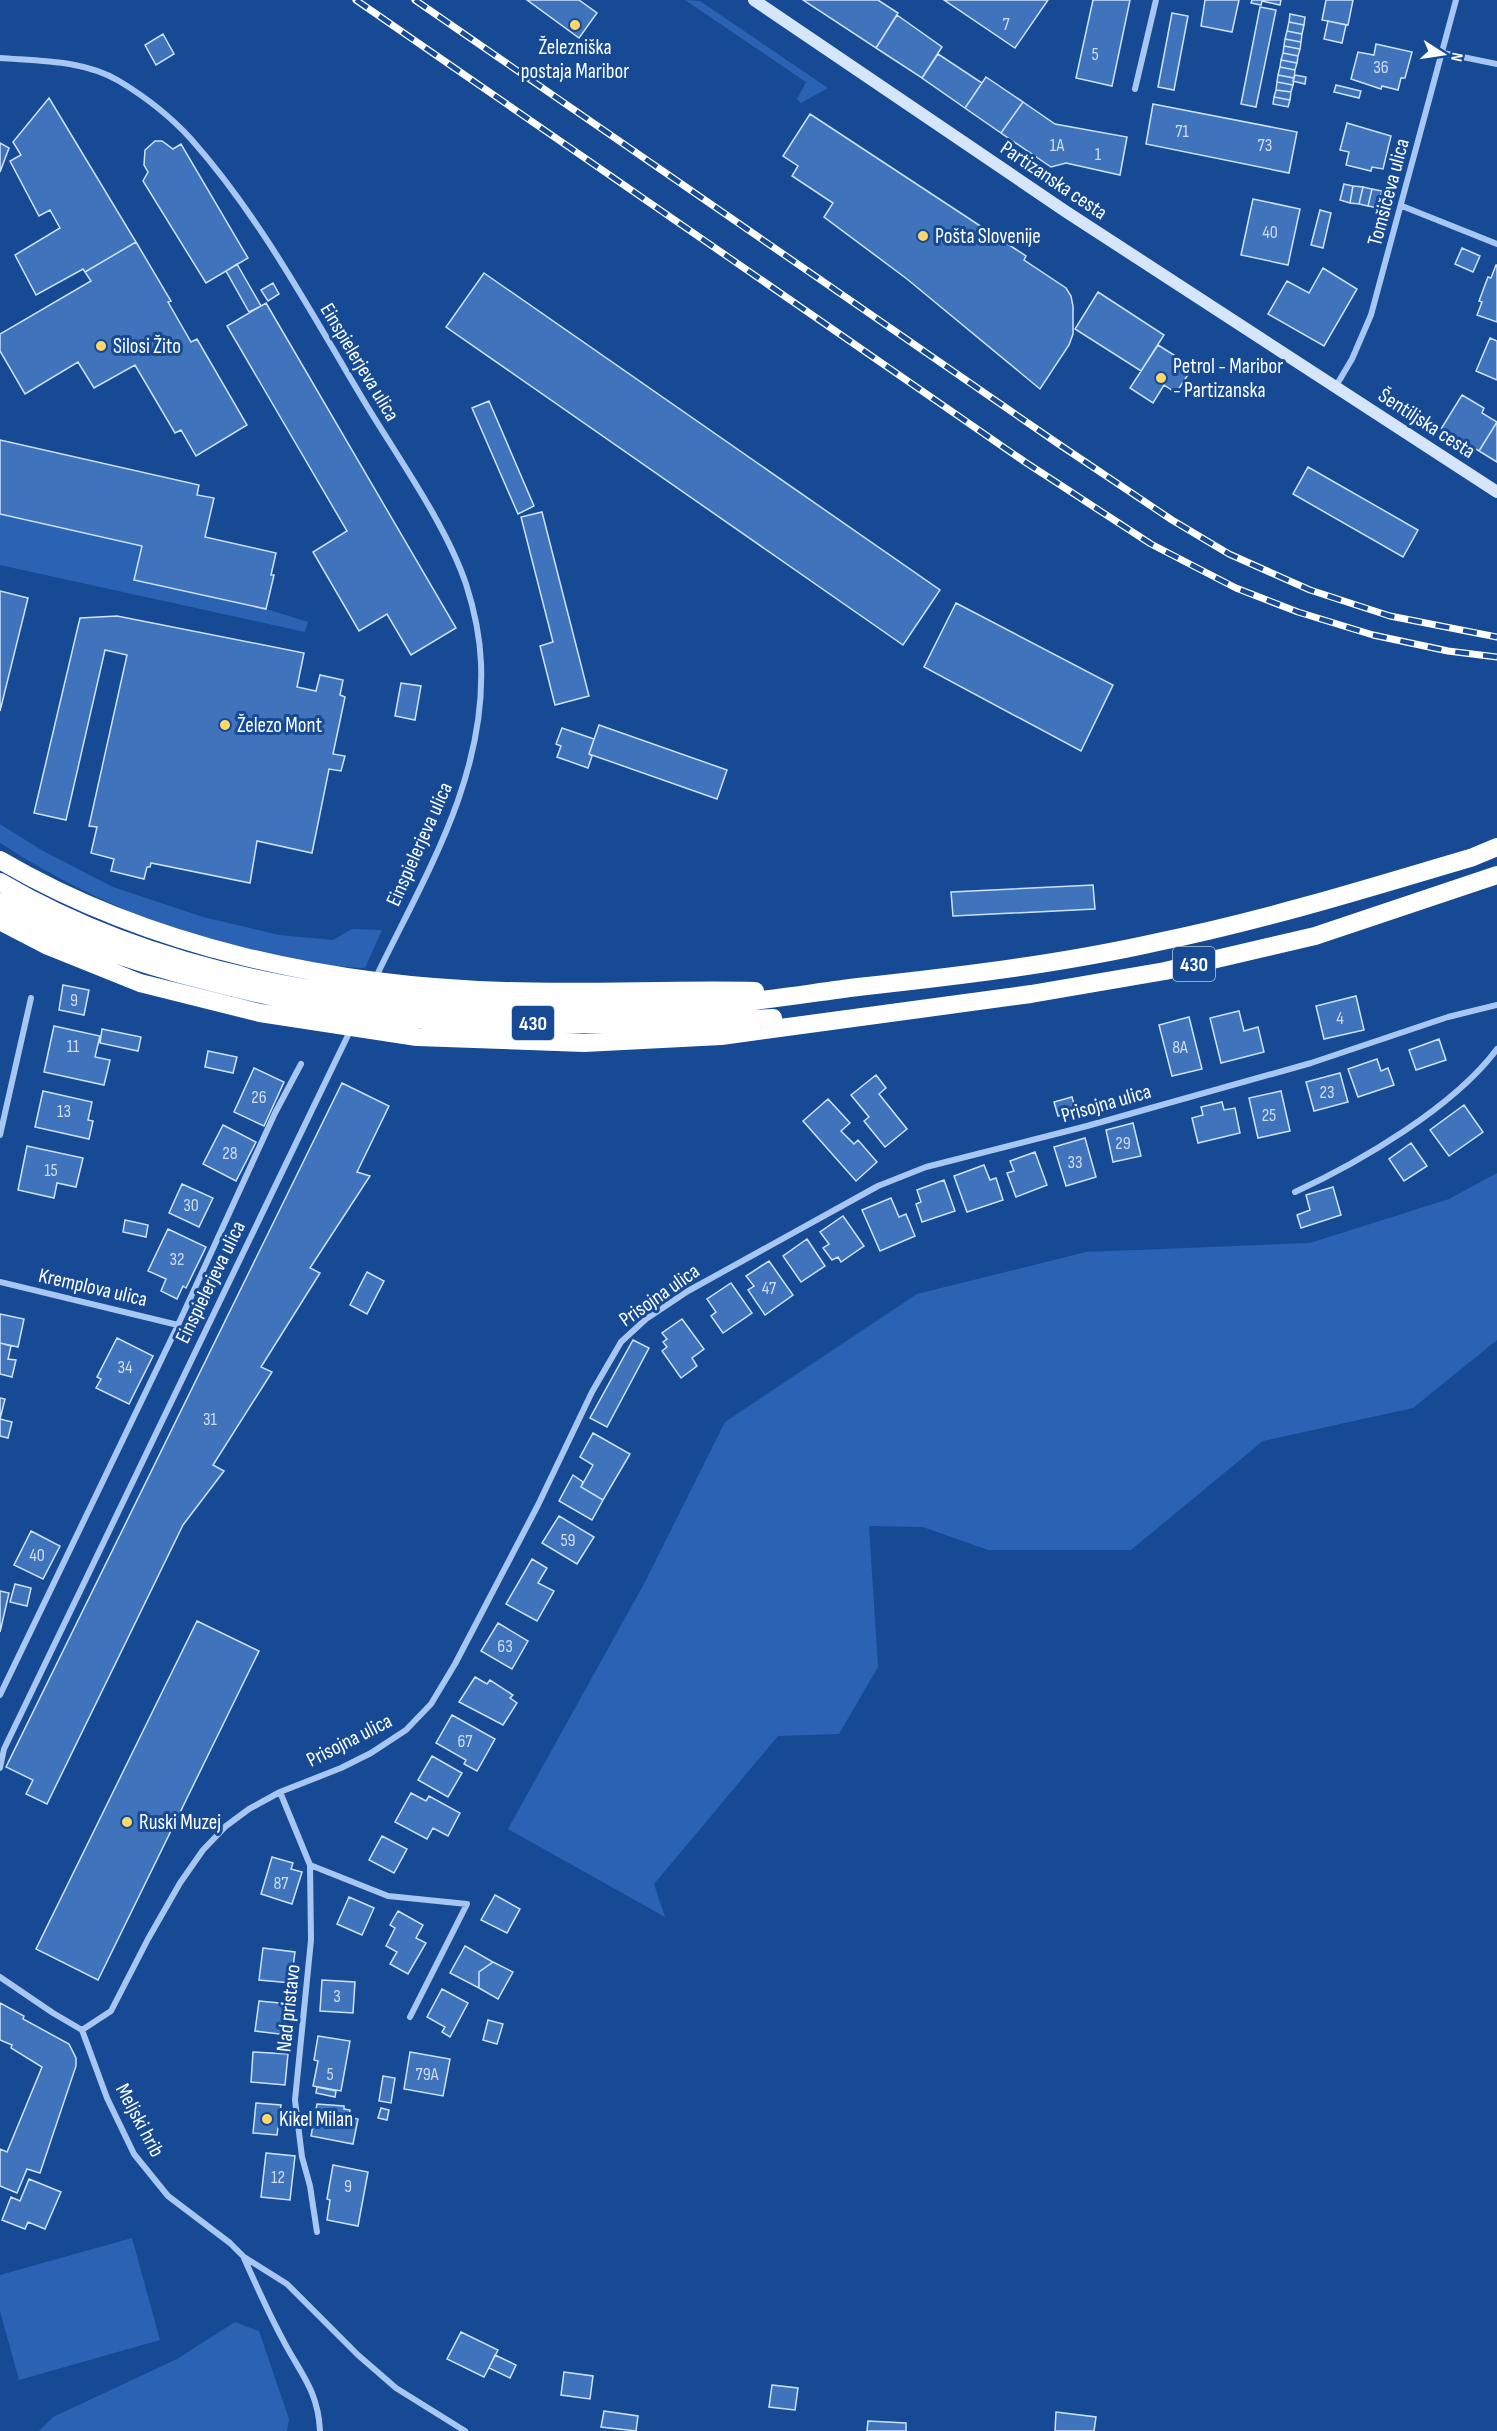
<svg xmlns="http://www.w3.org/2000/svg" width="1497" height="2431" font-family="'Sofia Sans Condensed',sans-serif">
<rect width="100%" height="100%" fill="#164a95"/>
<path fill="#2a63b3" d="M685 0 700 1 828 88 801 103 797 99 806 82Z
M0 514 142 546 135 580 266 609 308 622 305 632 0 565Z
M0 824 43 851 113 887 203 917 279 935 333 940 352 929 382 930 365 968C242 964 103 910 0 843Z
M1497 1173V1340L1413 1408 1263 1441 1131 1550H988L923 1527 869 1526 878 1667 839 1734 778 1736 654 1884 665 1917 508 1829 645 1582 725 1422 917 1294 1086 1252 1310 1243 1449 1199Z
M132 2238 160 2340 19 2380 0 2311V2275Z
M235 2322 259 2331 289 2419 287 2431H39L53 2417 177 2359Z"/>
<path fill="#3f73bc" stroke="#cee2fc" stroke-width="1.5" d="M527 0H579L597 13 579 38Z
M803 0H878L898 13 876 48Z
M944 0H1048L1015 48Z
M1093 0H1130L1112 86 1076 78Z
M1205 0H1239L1232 32 1201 26Z
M1252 0H1281L1280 5 1262 1 1261 5 1251 3Z
M1326 0H1353L1348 25 1322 20Z
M1260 7 1276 10 1256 107 1241 104Z
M1172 13 1188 16 1174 90 1158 87Z
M1290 14 1305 17 1304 25 1289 22Z
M897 15 942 47 922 78 876 48Z
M1328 21 1346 25 1342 43 1324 39Z
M1289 22 1304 25 1302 34 1287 31Z
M1287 31 1302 34 1301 42 1285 39Z
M163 34 174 54 156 65 145 45Z
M1285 39 1301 42 1300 49 1284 46Z
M1376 44 1412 52 1405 78H1401L1398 90 1382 86 1381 89 1351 79 1358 52 1374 55Z
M1284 46 1300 49 1298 56 1283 53Z
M1283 53 1298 56 1297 63 1281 60Z
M938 54 982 83 965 108 922 78Z
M1281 60 1297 63 1295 70 1280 67Z
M1280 67 1295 70 1294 78 1278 75Z
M1278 75 1294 78 1293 85 1277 82Z
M1295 75 1306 77 1305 84 1293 81Z
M986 77 1023 102 1001 133 965 108Z
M1277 82 1293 85 1291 92 1276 90Z
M1336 85 1361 91 1359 98 1334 92Z
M1276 90 1291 92 1290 100 1274 97Z
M1274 97 1290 100 1288 107 1273 104Z
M49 98 136 242 85 272 83 269 36 295 15 255 60 228 50 210 39 216 10 161 21 155 13 142Z
M1023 102 1055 124 1127 137 1120 175 1066 163 1051 167 1001 133Z
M1153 104 1297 132 1289 173 1146 144Z
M810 114 1026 256 1024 260 1066 288 1071 296 1073 306V334L1069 345 1040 389 907 279 824 217 833 203 792 176 798 166 783 156Z
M1347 123 1391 136 1383 169 1372 167 1371 171 1346 165 1349 152 1340 150Z
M155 141H162L173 149 181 144 248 258 206 283 143 181 148 172 144 165 145 150Z
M0 143 9 148 0 172Z
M1344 184 1353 186 1350 203 1340 200Z
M1353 186 1363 187 1359 204 1350 203Z
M1363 187 1372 189 1368 206 1359 204Z
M1372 189 1382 191 1378 208 1368 206Z
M1253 199 1300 209 1288 265 1241 255Z
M1320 210 1331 213 1323 248 1311 245Z
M136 242 171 301 168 302 191 342 197 339 247 425 196 456 181 430 175 433 135 365 94 388 78 362 25 394 0 351V334L91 281 85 272Z
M1462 248 1480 256 1473 272 1455 264Z
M237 264 261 306 249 312 226 271Z
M1496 265H1497V322L1477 315 1482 302 1479 301 1488 277 1491 278Z
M1323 268 1357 289 1324 346 1268 314 1287 281 1309 293Z
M484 273 940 590 903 645 446 327Z
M273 283 279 294 268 301 261 290Z
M1098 292 1164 335 1141 371 1075 329Z
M266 303 456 628 411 655 387 614 359 631 313 552 347 531 227 326Z
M1490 338 1497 341V380L1476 371Z
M1158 345 1193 367 1176 393 1164 385 1153 403 1130 388Z
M1462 395 1484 408 1482 413 1497 422 1479 451 1441 429Z
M489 401 534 506 518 514 472 408Z
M1497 422V462L1479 451Z
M0 440 199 485 197 495 214 498 205 537 276 553 271 575H274L266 609 134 580 142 546 0 514Z
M1308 467 1418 530 1403 557 1293 494Z
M542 512 589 696 555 705 540 646 553 642 521 517Z
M0 591 28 598 0 711Z
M956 603 1113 685 1081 751 924 667Z
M117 616 304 653 297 687 316 691 320 675 343 680 340 695 345 697 333 754 345 756 341 771 329 769 312 853 257 841 250 883 151 863 150 867H147L144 879 111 871 114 859 91 853 97 827 89 826 127 655 105 650 66 820 34 813 80 618Z
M401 683 421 686 415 720 395 716Z
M599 725 727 770 717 799 589 754Z
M562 728 594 739 589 754 592 756 588 768 557 757 561 746 556 744Z
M1093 885 1095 909 953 916 951 892Z
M63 985 89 990 84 1015 59 1010Z
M1356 996 1364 1030 1324 1039 1316 1006Z
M1239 1011 1244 1031 1258 1027 1264 1052 1221 1063 1210 1018Z
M1189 1017 1202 1069 1172 1076 1159 1025Z
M54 1026 100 1036 95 1057 110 1060 104 1085 44 1072Z
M102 1029 141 1037 138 1051 100 1043Z
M1439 1039 1446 1060 1416 1070 1409 1050Z
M208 1051 237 1057 233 1073 205 1067Z
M1377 1059 1381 1071 1388 1068 1394 1085 1358 1097 1348 1069Z
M254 1068 284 1082 264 1126 234 1112Z
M1340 1073 1348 1102 1314 1111 1306 1082Z
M876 1075 886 1088 879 1094 907 1129 885 1147 864 1121 869 1117 851 1095Z
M342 1083 389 1106 357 1172 370 1176 310 1268 320 1273 261 1367 272 1372 213 1465 224 1471 183 1525 47 1804 26 1794 33 1780 6 1767Z
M43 1091 92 1102 88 1120 93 1121 89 1139 35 1127Z
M1281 1091 1290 1131 1258 1138 1249 1098Z
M1072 1097 1076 1111 1058 1116 1054 1102Z
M828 1099 850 1123 841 1131 854 1144 858 1140 877 1162 856 1181 803 1121Z
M1222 1102 1224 1110 1235 1108 1240 1133 1198 1143 1192 1118 1203 1115 1201 1107Z
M1464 1105 1483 1132 1449 1156 1430 1130Z
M1133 1123 1141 1156 1113 1162 1106 1130Z
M223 1125 256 1142 236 1181 203 1164Z
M1085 1138 1096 1177 1066 1186 1054 1147Z
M1411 1143 1427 1166 1404 1181 1389 1159Z
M27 1146 83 1158 76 1187 57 1183 54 1198 18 1190Z
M1035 1152 1047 1185 1016 1197 1007 1173 1014 1171 1010 1161Z
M984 1165 990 1180 996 1178 1003 1200 967 1212 954 1176Z
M944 1180 955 1211 922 1222 916 1204 921 1202 917 1190Z
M182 1184 213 1198 199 1227 169 1213Z
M1333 1187 1341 1215 1301 1228 1297 1215 1310 1210 1306 1195Z
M891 1198 899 1217 906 1214 915 1236 880 1251 862 1210Z
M843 1216 864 1246 841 1262 838 1257 832 1260 823 1248 829 1244 820 1232Z
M125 1220 148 1225 146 1237 123 1232Z
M168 1229 206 1247 186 1288 183 1286 177 1299 161 1291 166 1279 148 1271Z
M807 1239 825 1266 801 1282 783 1256Z
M769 1261 793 1295 765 1315 748 1290 754 1286 746 1276Z
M367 1272 384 1281 367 1314 350 1305Z
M731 1283 752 1313 723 1333 711 1316 716 1312 707 1299Z
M0 1314 24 1319 18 1347 0 1343Z
M682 1319 704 1349 692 1358 697 1366 681 1378 662 1351 667 1347 663 1342 667 1339 662 1333Z
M117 1338 153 1356 129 1404 96 1388 101 1379 97 1377Z
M633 1340 649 1348 607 1427 590 1418Z
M0 1343 11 1346 8 1359 16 1360 12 1377 0 1374Z
M0 1398 5 1399 0 1419 12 1422 8 1438 0 1436Z
M593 1433 630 1454 603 1500 581 1487 593 1465 580 1457Z
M573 1475 583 1482 581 1487 603 1500 592 1520 559 1501Z
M559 1516 594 1537 577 1564 542 1543Z
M31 1531 60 1546 43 1579 14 1565Z
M532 1559 547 1568 538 1583 554 1591 537 1621 506 1604Z
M15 1584 31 1588 27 1606 10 1602Z
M0 1591 9 1593 0 1632Z
M197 1621 259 1651 98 1980 36 1949Z
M498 1623 528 1641 512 1669 481 1651Z
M475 1677 487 1684 490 1680 513 1695 510 1698 517 1703 503 1725 459 1702Z
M452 1715 495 1739 477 1771 464 1764 466 1760 436 1743Z
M432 1756 462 1773 448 1797 418 1780Z
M411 1793 426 1801 429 1796 460 1813 448 1836 433 1828 427 1839 395 1822Z
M382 1836 407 1849 394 1873 369 1860Z
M272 1857 293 1863 291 1869 302 1872 292 1904 261 1894Z
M495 1895 520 1909 507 1933 481 1920Z
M349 1897 374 1908 362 1935 337 1924Z
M398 1911 423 1925 416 1938 426 1943 408 1974 390 1964 397 1952 386 1946 395 1928 390 1925Z
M465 1946 493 1962 479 1972V1988L450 1973Z
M263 1948 295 1952 291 1983 259 1980Z
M493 1962 513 1972 498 1999 479 1988V1972Z
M322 1980 355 1982 353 2013 320 2011Z
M442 1989 468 2003 450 2037 442 2032 445 2027 427 2017Z
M259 2001 290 2004 287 2035 255 2031Z
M0 2003 24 2016 23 2019 69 2044 76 2058V2066L40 2173 27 2169 17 2193 0 2186V2149L7 2152 42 2067 11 2048 12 2045 0 2040Z
M488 2020 503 2024 497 2044 483 2040Z
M318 2036 350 2041 341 2091 313 2086 318 2061 314 2060Z
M253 2052 288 2054 285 2085 251 2082Z
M410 2052 450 2059 443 2096 404 2089Z
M383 2076 395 2078 391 2103 379 2101Z
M317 2087 336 2091 335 2097 316 2093Z
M256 2103 281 2105 277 2135 253 2133Z
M317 2104 344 2106V2109L350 2110 349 2117 358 2119 353 2144 311 2136Z
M381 2108 389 2110 387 2120 378 2118Z
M266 2153 295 2156 290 2200 261 2197Z
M333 2165 368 2172 358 2226 327 2220 330 2200 327 2199Z
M29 2179 61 2192 45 2229 28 2222 25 2229 2 2220 11 2197 20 2201Z
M461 2332 498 2350 484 2377 447 2359Z
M495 2355 516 2365 510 2378 489 2368Z
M564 2372 593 2376 590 2399 561 2395Z
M772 2385 798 2388 795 2410 769 2407Z
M604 2411 638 2416 636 2431 601 2427Z
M1056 2412 1096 2417 1094 2431H1055Z
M868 2421 906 2423V2431H867Z"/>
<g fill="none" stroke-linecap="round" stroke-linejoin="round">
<path stroke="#a7c6f1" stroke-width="6" d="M1443 53 1497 64
M0 58C39 61 84 60 119 81 144 96 171 117 191 139 262 219 312 315 367 406 399 459 446 525 466 584 474 609 480 637 481 663 486 779 423 879 375 979
M1135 89 1156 0
M1402 206 1497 244
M1336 386 1352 359 1371 315 1456 0
M0 1135 31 998
M1295 1192C1360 1162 1454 1107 1497 1049
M0 1282 178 1325
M0 1695 178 1325 275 1113 301 1064
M0 1768 4 1749 351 1029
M280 1792 310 1865 311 1940 295 2100 302 2157 310 2186 317 2232
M310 1865 388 1896 467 1904 410 2017
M0 1977 53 2013 82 2030
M82 2030 111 2011 148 1939 180 1883 203 1850 226 1826 249 1809 280 1792 341 1768 371 1753 406 1730 431 1704 455 1664 538 1505 592 1392 621 1342 646 1319 688 1291 878 1186 926 1167 1087 1126 1311 1063 1448 1017 1497 1005
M82 2030 107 2098 134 2154 168 2196 230 2243 244 2257 287 2284 358 2355 396 2388 465 2431
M244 2258C256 2285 268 2312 282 2338 299 2372 318 2389 320 2431"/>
<path stroke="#d5e5fc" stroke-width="12" d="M754 0 1065 211 1497 492"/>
<path stroke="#fff" stroke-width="18" d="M0 860C150 948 332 986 505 991 588 994 672 989 755 991
M0 882C187 992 419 1014 632 1007 660 1007 688 1007 715 1005 763 1001 811 993 858 987 959 976 1060 964 1158 942 1265 920 1369 888 1473 857L1497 847
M0 902C65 940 138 964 211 982 280 1000 349 1013 420 1019 537 1029 656 1023 773 1018
M0 921 48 946 140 983 260 1013 417 1037 584 1043 721 1036 1031 994 1165 971 1315 936 1497 875"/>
<defs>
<path id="rail" d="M356 0 1025 462 1151 544 1236 588 1298 612 1373 635 1448 651 1497 657
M415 0 1060 445 1172 520 1229 554 1310 590 1390 616 1497 637"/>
</defs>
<use href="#rail" stroke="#fff" stroke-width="7"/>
<use href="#rail" stroke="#164a95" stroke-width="4.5" stroke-dasharray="14" stroke-linecap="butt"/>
</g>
<g fill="#ffd867" stroke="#164a95" stroke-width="2">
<circle cx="575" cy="25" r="6"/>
<circle cx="923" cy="236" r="6"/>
<circle cx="101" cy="346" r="6"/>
<circle cx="1161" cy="378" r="6"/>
<circle cx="225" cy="725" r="6"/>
<circle cx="127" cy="1822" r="6"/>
<circle cx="267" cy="2119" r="6"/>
</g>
<g text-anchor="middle" stroke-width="6" stroke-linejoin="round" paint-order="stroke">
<g font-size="18" fill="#cfdcee">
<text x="1006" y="30">7</text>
<text x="1095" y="60">5</text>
<text x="1381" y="73">36</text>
<text x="1182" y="137">71</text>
<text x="1057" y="151">1A</text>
<text x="1265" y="151">73</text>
<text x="1098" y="160">1</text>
<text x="1270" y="238">40</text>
<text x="74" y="1006">9</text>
<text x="1340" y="1024">4</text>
<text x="73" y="1052">11</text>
<text x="1180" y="1053">8A</text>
<text x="1327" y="1098">23</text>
<text x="259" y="1103">26</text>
<text x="64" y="1117">13</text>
<text x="1269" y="1121">25</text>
<text x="1123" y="1149">29</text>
<text x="230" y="1159">28</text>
<text x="1075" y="1168">33</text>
<text x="51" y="1176">15</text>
<text x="191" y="1211">30</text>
<text x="177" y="1265">32</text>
<text x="769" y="1294">47</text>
<text x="125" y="1373">34</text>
<text x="210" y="1425">31</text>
<text x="568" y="1546">59</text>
<text x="37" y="1561">40</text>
<text x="505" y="1652">63</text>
<text x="465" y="1747">67</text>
<text x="281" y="1889">87</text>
<text x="337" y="2002">3</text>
<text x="330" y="2080">5</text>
<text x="427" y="2080">79A</text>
<text x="278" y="2183">12</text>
<text x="348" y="2192">9</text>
</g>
<g fill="#164a95" stroke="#b9c9df" stroke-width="1.5">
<rect x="1173" y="947" width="42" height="34" rx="4.5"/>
<rect x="512" y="1006" width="42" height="34" rx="4.5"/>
</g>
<g font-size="20" font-weight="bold" fill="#fff">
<text x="1194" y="971">430</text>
<text x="533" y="1030">430</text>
</g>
<g font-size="21" fill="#fff" stroke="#164a95" text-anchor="start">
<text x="575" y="54" text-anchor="middle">Železniška<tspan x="575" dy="24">postaja Maribor</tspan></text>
<text x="935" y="243">Pošta Slovenije</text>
<text x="113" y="353">Silosi Žito</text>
<text x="1173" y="373">Petrol - Maribor<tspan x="1173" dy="24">- Partizanska</tspan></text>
<text x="237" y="732">Železo Mont</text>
<text x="139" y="1829">Ruski Muzej</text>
<text x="279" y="2126">Kikel Milan</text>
</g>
<g font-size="21" fill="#fff" stroke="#164a95">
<text transform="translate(1054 180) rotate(34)" y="7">Partizanska cesta</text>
<text transform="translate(1388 192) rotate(-75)" y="7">Tomšičeva ulica</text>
<text transform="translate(360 362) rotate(59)" y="7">Einspielerjeva ulica</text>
<text transform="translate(1427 423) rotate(33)" y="7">Šentiljska cesta</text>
<text transform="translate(419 844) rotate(-66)" y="7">Einspielerjeva ulica</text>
<text transform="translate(1106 1103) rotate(-16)" y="7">Prisojna ulica</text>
<text transform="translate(210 1282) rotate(-64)" y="7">Einspielerjeva ulica</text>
<text transform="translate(93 1287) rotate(13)" y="7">Kremplova ulica</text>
<text transform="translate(659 1295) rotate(-35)" y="7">Prisojna ulica</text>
<text transform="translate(349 1740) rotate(-27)" y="7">Prisojna ulica</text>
<text transform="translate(288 2008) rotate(-84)" y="7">Nad pristavo</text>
<text transform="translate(140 2120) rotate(62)" y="7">Meljski hrib</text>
</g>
</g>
<g transform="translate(1443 54) rotate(102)" stroke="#164a95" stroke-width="4.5" paint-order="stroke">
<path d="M0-4.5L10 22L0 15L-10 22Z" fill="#ffffff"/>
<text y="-9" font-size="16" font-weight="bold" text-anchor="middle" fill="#ffffff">N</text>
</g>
</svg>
